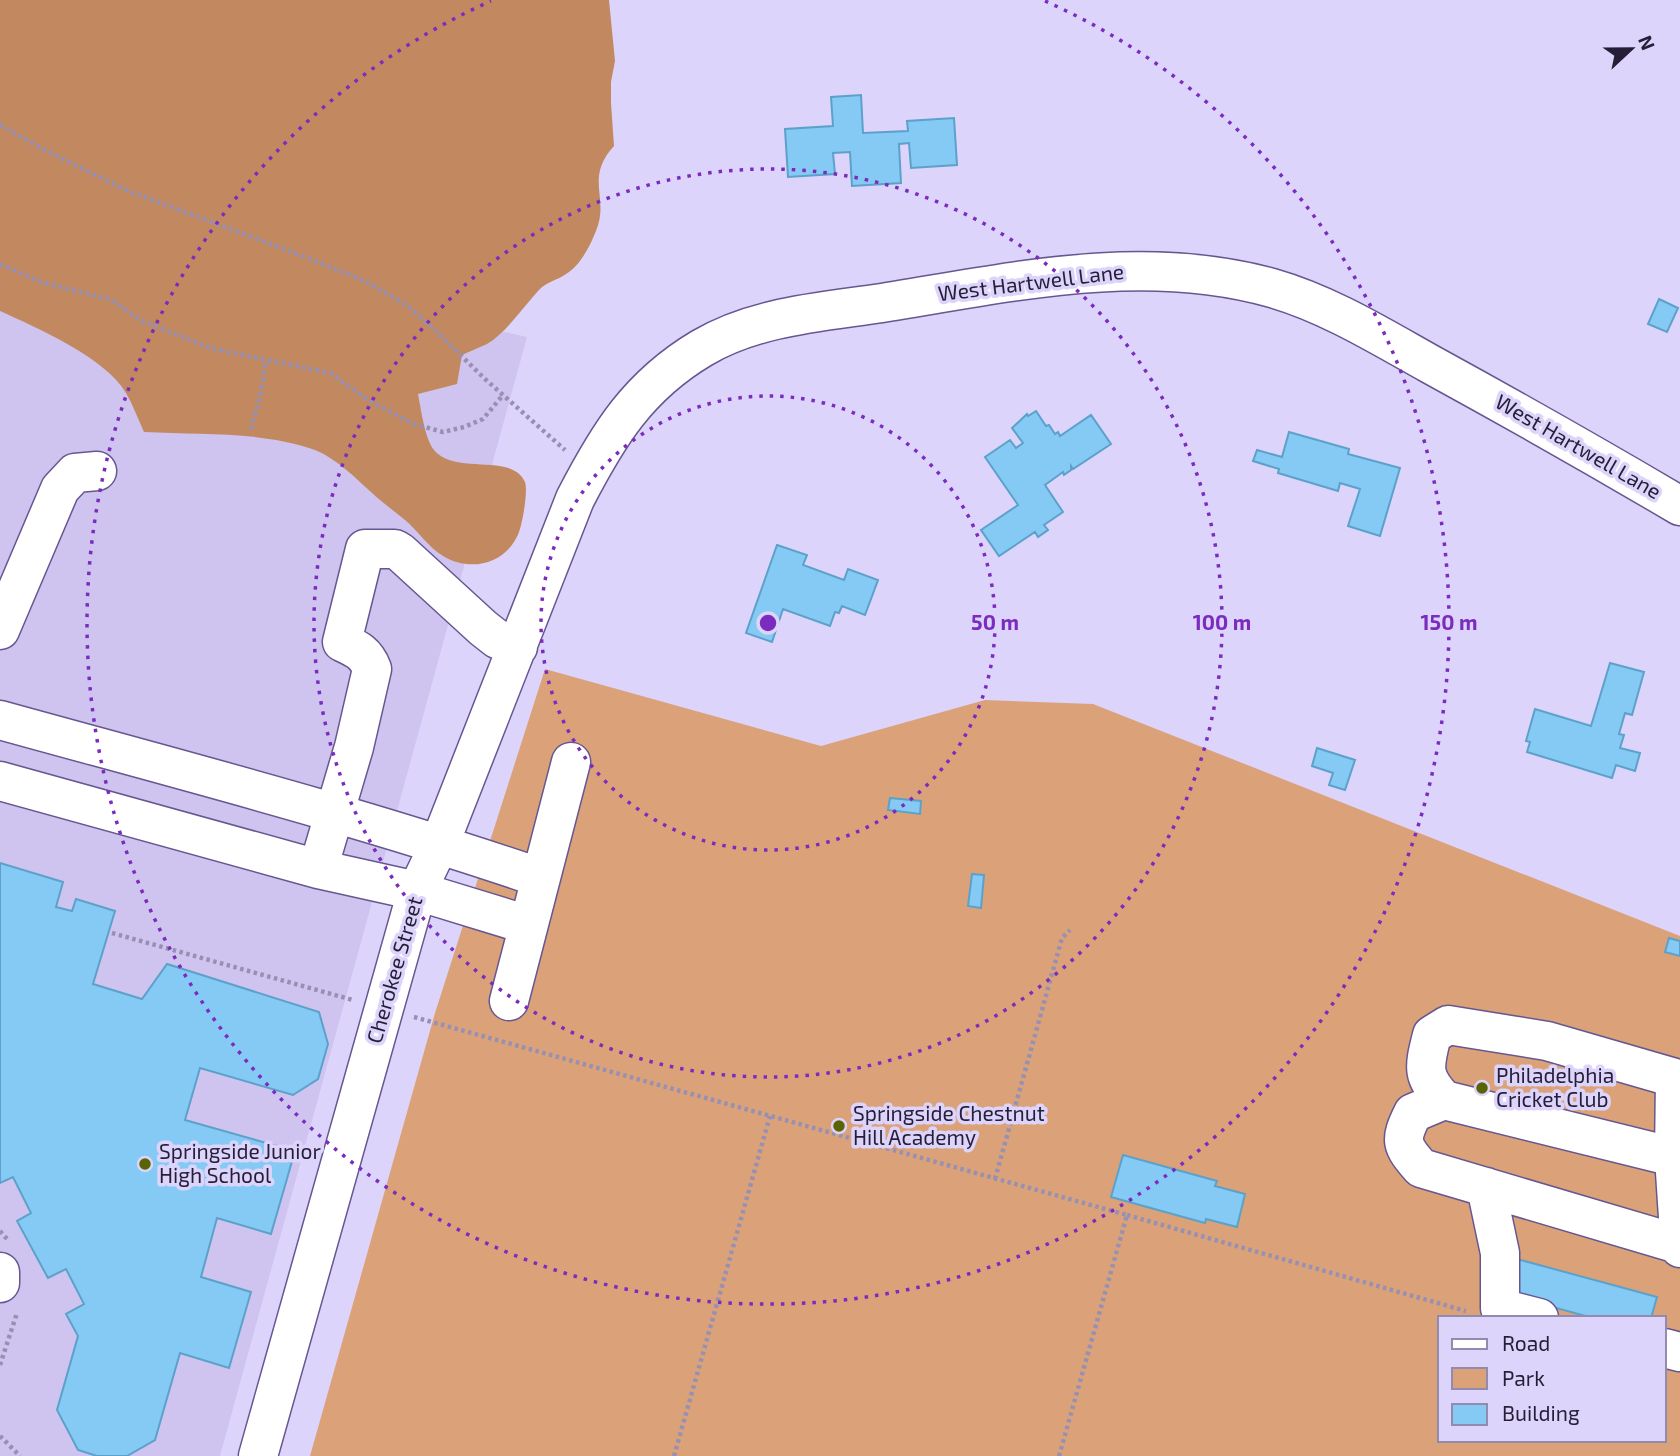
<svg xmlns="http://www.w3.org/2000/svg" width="1680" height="1456" font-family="'Exo 2',sans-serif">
<rect width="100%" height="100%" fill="#ddd4fc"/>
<path fill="#cec4ef" d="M0 165 337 295 527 337 220 1456H0Z"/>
<path fill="#dba279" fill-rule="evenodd" d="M545 669 821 746 985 700 1093 704 1680 936V1456H310L435 1013ZM1440 1318H1664V1440H1440Z"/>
<path fill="#c28961" d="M0 0H609L615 61 611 82V103L614 146C584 179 610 197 596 231 590 246 580 266 566 274 558 280 546 282 539 290 524 306 506 333 487 344 479 348 470 351 462 355L457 384 418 394C421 409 425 439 434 450 456 476 512 452 525 482 528 491 523 519 520 529 510 562 473 574 443 556 428 547 418 531 405 520 397 513 388 507 380 500 360 483 338 458 312 449 259 431 200 435 144 432 138 419 133 405 126 393 105 357 37 328 0 311Z"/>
<path fill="#84caf4" stroke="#5ca1c9" stroke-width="2" d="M861 95 863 133 908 131 907 121 954 118 957 165 911 168 909 143 899 144 901 183 852 186 850 152 833 153 835 174 788 177 785 129 833 126 831 97Z
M1659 299 1678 308 1667 332 1648 324Z
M1036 411 1046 426 1049 425 1055 434 1058 432 1060 436 1091 415 1111 444 1073 469 1071 466V470L1064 475 1063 472 1045 485 1063 512 1044 525 1048 530 1038 537 1035 532 999 556 981 530 1018 505 985 457 1010 440 1016 448 1023 443 1012 428 1027 414 1028 416Z
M1289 432 1349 449 1348 454 1400 468 1380 536 1348 526 1360 489 1340 483 1338 491 1278 473 1279 469 1253 461 1257 450 1282 457Z
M777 545 807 555 803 565 844 580 848 569 878 580 865 615 842 606 839 613 835 612 830 626 783 609 772 642 746 633Z
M1610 663 1644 672 1632 715 1625 713 1619 734 1624 735 1620 748 1640 753 1635 771 1616 765 1612 778 1527 752 1530 742 1526 741 1535 709 1591 726Z
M1317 748 1355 760 1345 790 1329 785 1333 773 1312 766Z
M890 798 921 801 920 814 888 810Z
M0 863 63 882 56 907 72 911 76 899 115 911 93 984 142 999 167 964 319 1012 328 1044 318 1079 293 1095 200 1068 185 1120 295 1151 271 1234 217 1218 201 1277 251 1292 229 1368 180 1353 155 1440 127 1456H97L78 1450 57 1410 78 1336 66 1314 84 1304 66 1269 48 1278 17 1221 31 1213 13 1177 0 1183Z
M972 874 984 875 981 908 968 906Z
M1669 938 1680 941V956L1665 952Z
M1123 1155 1217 1181 1215 1186 1245 1194 1237 1227 1206 1219 1205 1223 1111 1197Z
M1517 1259 1657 1297 1651 1318H1593L1508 1295Z"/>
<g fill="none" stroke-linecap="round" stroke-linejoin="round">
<defs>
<path id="minor" d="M0 630 60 489 75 473 97 471
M0 720C181 770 363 817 541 878
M0 781 318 869 417 891 528 925
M318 869 354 747 372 669C366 653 357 649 342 642L365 549H395L400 552 483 628 497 639 518 647
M509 1001 571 762
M1444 1100C1421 1076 1424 1067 1432 1035L1448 1025 1547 1041 1675 1078 1674 1157
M1486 1187 1500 1253V1308L1539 1318
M1678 1244 1421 1168C1401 1145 1399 1141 1413 1113L1444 1100 1674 1157 1680 1248
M0 1272V1283
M1664 1348 1680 1352
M258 1456 417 891 440 843 575 499C608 435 638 386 702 348 756 316 822 312 882 303 1012 282 1143 252 1272 288 1328 304 1380 336 1430 364 1514 410 1597 457 1680 506"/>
</defs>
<use href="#minor" stroke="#675791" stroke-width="41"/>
<path stroke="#9890b2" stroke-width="4.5" stroke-dasharray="3.5 3.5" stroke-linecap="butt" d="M0 125 43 149 126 190 308 258 365 281 384 292 408 306 436 331 485 379 565 450
M0 264 41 282 112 300 140 320 210 348 330 373 368 400 414 424 443 432 464 427 483 419 503 395
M251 429 260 397 266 361
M112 933 353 1000
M414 1017 1127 1215 1059 1456
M995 1179 1062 938 1070 930
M1127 1215 1466 1311
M0 1231 7 1239
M0 1365 17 1313
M0 1436 20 1456
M674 1456 770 1116"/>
<use href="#minor" stroke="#fff" stroke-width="38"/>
</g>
<g fill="none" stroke="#7b2cbf" stroke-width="3.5" stroke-dasharray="3.5 7">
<circle cx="768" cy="623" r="227"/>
<circle cx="768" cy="623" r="454"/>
<path d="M1045 1A681 681 0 1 1 491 1"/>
</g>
<g fill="#5a6403" stroke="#ddd4fc" stroke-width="2.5">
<circle cx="1482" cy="1088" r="7"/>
<circle cx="839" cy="1126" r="7"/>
<circle cx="145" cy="1164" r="7"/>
</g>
<g text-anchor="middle" stroke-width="7" stroke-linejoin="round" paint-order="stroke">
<g font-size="21" fill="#251e36" stroke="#ddd4fc">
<text transform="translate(1031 283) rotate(-7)" y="7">West Hartwell Lane</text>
<text transform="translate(1578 447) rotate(30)" y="7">West Hartwell Lane</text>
<text transform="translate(395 970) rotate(-74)" y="7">Cherokee Street</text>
</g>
<g font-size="21" fill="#251e36" stroke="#ddd4fc" text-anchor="start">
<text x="1496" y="1083">Philadelphia<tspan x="1496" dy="24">Cricket Club</tspan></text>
<text x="853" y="1121">Springside Chestnut<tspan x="853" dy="24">Hill Academy</tspan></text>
<text x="159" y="1159">Springside Junior<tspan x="159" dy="24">High School</tspan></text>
</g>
</g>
<circle cx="768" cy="623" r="10" fill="#7b2cbf" stroke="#ddd4fc" stroke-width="3.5"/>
<g font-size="21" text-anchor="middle" font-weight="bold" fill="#7b2cbf" stroke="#ddd4fc" stroke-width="7" stroke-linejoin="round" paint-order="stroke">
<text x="995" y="630">50 m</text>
<text x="1222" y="630">100 m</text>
<text x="1449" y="630">150 m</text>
</g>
<rect x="1438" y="1316" width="228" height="126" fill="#ddd4fc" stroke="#938bad" stroke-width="2"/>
<rect x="1452" y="1339" width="35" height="10" fill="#ffffff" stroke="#938bad" stroke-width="2"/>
<text x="1502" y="1351" font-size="21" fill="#251e36">Road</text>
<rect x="1452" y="1368" width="35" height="21" fill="#dba279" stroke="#938bad" stroke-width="2"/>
<text x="1502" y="1386" font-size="21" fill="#251e36">Park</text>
<rect x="1452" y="1404" width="35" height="21" fill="#84caf4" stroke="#938bad" stroke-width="2"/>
<text x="1502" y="1421" font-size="21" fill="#251e36">Building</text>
<g transform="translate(1631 49) rotate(68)" stroke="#ddd4fc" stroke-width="5" paint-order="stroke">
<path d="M0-5L12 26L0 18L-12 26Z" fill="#251e36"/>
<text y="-10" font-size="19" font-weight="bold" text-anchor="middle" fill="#251e36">N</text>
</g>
</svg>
